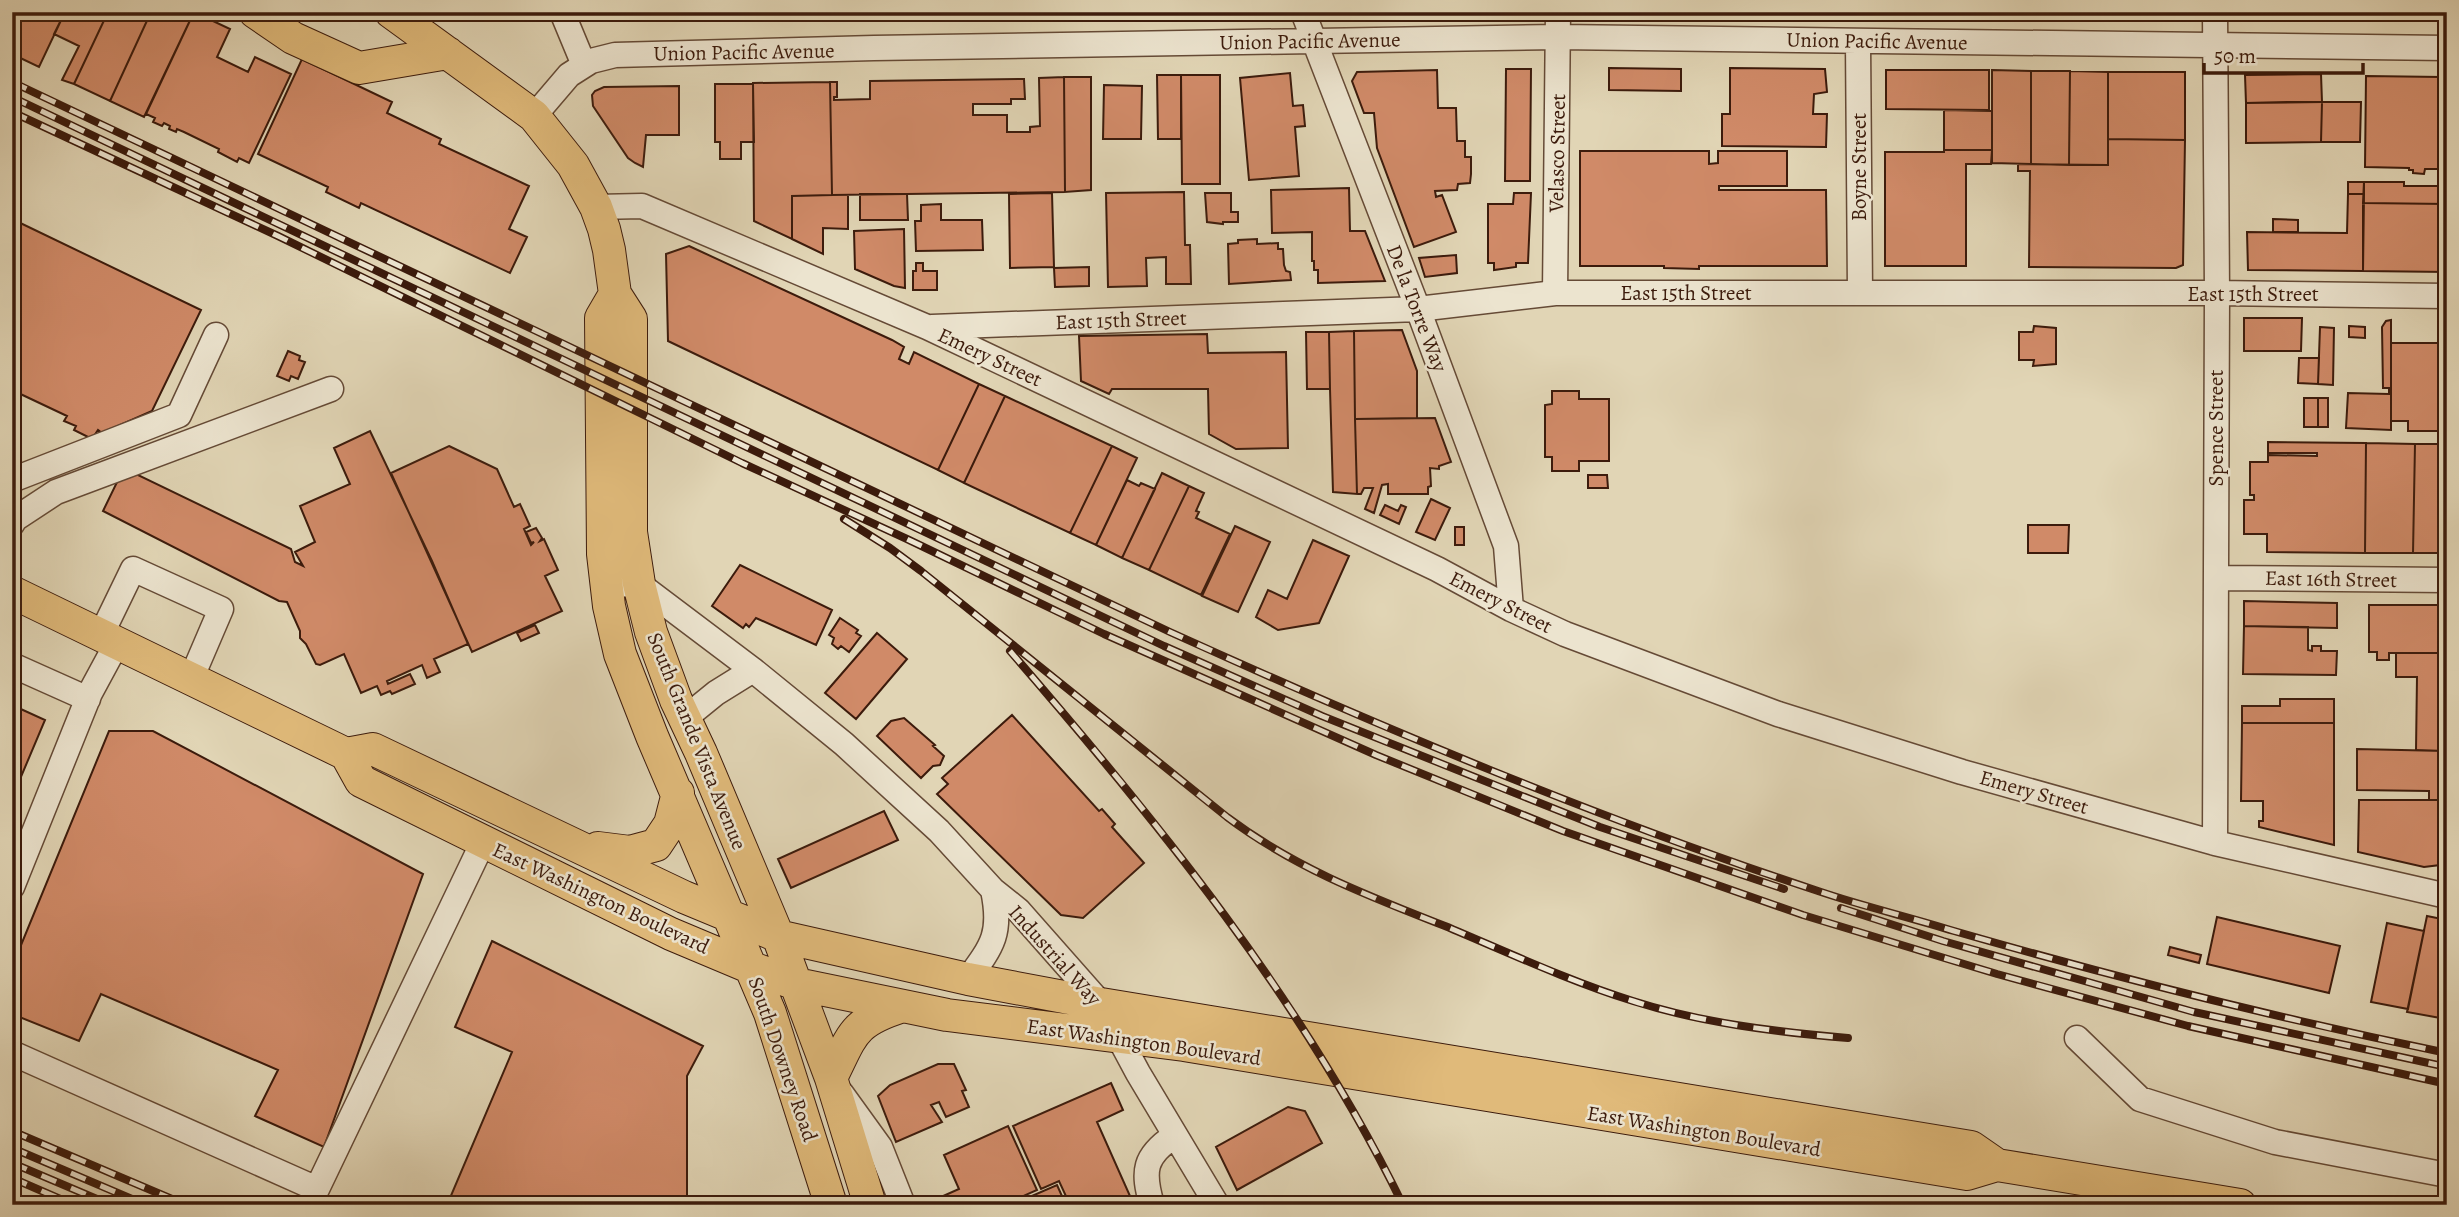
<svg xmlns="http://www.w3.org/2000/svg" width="2459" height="1217" font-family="Alegreya,serif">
<rect width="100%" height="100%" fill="#e1d5b5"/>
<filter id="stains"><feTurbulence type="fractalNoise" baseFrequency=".00286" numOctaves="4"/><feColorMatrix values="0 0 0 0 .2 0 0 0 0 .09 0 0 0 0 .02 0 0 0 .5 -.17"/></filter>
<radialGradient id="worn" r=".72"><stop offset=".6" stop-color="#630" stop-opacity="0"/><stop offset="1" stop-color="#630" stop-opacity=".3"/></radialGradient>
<path fill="#d08a68" stroke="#3c1b0c" stroke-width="2" d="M22 12H65L39 67 12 54V33Z
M65 12H108L74 84 62 80 79 46 54 34Z
M108 12H151L110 101 74 84Z
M151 12H194L144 117 110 101Z
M194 12 230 29 217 57 248 72 255 57 291 74 249 163 239 158 237 162 218 152 219 149 184 132 177 129 176 132 169 129 170 126 164 123 162 126 153 122 155 118 146 114Z
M598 12H714V19L661 20 662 16H636V21H598Z
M754 12H854V16L754 17Z
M870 12H948V15L870 16Z
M302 59 392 102 387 113 441 139 439 144 529 186 509 229 527 237 510 273 361 203 359 208 326 192 328 187 258 154Z
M1609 68 1681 69V91L1609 90Z
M1730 68 1825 69 1827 92 1814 94 1813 114H1827L1826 147 1722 146V114H1730Z
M1506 69H1531L1530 181H1505Z
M1437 70 1438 108H1456L1457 141H1465V157H1471V174L1470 183 1458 184 1457 190 1435 191 1436 197 1442 195 1456 232 1414 247 1377 148 1374 113H1364L1352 81 1357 72Z
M1886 70H1989V110L1886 109Z
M1992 70 2031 71V164L1992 163Z
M2031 71H2070L2069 165 2031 164Z
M2070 71 2108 72V165H2069Z
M2108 72H2185V140L2108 139Z
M1290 73 1293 106 1303 105 1305 126 1295 127 1299 176 1249 180 1240 78Z
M2321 74 2322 102 2246 103 2245 75Z
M1157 75H1181V139H1158Z
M1181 75H1220V184H1182Z
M2366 76 2441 77 2438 169H2425L2424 174 2413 173V170H2409V168L2365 167Z
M1064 77 1065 192 832 195 830 82H837V97H834V100L870 99V81L1024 79 1025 99H1011V104H973V115H1007V132H1030V127L1040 126 1039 78Z
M1064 77H1091V190L1065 192Z
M2441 77H2447V168H2439Z
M830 82 832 195 792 196V239L754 221 753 83Z
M715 84H753L754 142H741V159H720V142H715Z
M1104 85 1142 86 1141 139H1103Z
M679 86V135H646L643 167 635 163 628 158 593 106 592 95 595 91 604 87Z
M2287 102H2322L2321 142 2246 143V103Z
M2322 102H2361L2360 142H2321Z
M1944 110 1992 111V150H1944Z
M2108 139 2185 140 2183 265 2176 268 2029 267 2030 171H2018V164L2108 165Z
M1944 150H1992L1991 164H1966V266H1885V152H1944Z
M1580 151H1709V164L1718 163V151H1787V186H1719V190H1826L1827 266H1699V269L1664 268V266H1580Z
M2444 168H2447V204L2363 203 2364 182H2404V186H2443Z
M2348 182H2364V194H2348Z
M1349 188 1350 231H1365L1385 281 1318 283V270H1314V261H1312V232L1272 233 1271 190Z
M1184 192 1185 245H1190L1191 284H1166V257L1146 258 1147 286 1108 287 1106 193Z
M1052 193 1054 267 1010 268 1009 194Z
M1205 193H1231V212H1238V222H1223V224L1207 222Z
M1514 193H1531L1528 263H1516V267L1494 270V263H1488V204H1513Z
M860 194H907L908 220H860Z
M2348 194H2364L2363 271 2248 270 2247 232 2347 233Z
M832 195H848V229L823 228V254L792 239V196Z
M2363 203 2447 204V272L2363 271Z
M941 204V220H982L983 250 916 251 915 221H921V205Z
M12 219 201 310 152 411 102 433 98 430 92 439 74 430 76 426 64 421 67 416 12 390Z
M2273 219 2298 220V232H2273Z
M904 229 905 288 894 286 855 269 854 231Z
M1257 239V244L1278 243V249H1283L1284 265 1286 271 1290 272 1291 280 1229 284 1228 244 1238 243V240Z
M689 246 892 340 904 347 899 359 909 364 914 352 979 384 938 470 668 341 666 254Z
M1456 255 1457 273 1425 277 1419 258Z
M916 263H923V271H937V290H913V271H916Z
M1089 267V286L1055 287 1054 268Z
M2244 318H2302L2301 351H2244Z
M2442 319H2447V374H2443L2444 327H2441Z
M2391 320V430L2346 428 2348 393 2389 394V388H2383L2382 327 2386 321Z
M2034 326 2056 328V364L2033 366 2034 360H2019V332H2033Z
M2349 326 2365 327V338L2349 337Z
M2320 327 2334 328 2333 385 2318 384Z
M1402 330 1417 371V418L1355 419 1354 331Z
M1354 331 1355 419 1357 494 1333 492 1330 389 1329 332Z
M1306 332H1329L1330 389H1307Z
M1207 334 1208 353 1286 352 1288 448 1236 449 1209 434 1208 389H1112L1109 394 1081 381 1079 336Z
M2391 343H2440L2439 431H2408V421H2391Z
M288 351 300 356 299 360 305 362 298 379 291 376 289 381 277 376Z
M2299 358H2319L2318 384 2298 383Z
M979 384 1005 396 964 483 938 470Z
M1552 391H1579V399H1609V461H1579V471H1552V457H1545V405L1552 404Z
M1005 396 1112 446 1070 533 964 483Z
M2304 398H2318V427H2304Z
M2318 398H2328V427H2318Z
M1435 418 1451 462 1439 466V469L1430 468 1431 486 1428 487V494H1388V484L1382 485 1374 513 1365 509 1373 488H1364L1361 494H1357L1355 419Z
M370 431 432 561 468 644 434 659 440 672 427 678 422 665 387 681 388 684 410 674 415 684 392 694 390 691 381 695 377 686 361 693 344 654 320 665 316 664 306 644 300 638V631L287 602 279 601 103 511 119 478 134 473 291 549 295 562 303 566 295 552 315 542 300 506 350 484 334 448Z
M2268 442 2366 443 2365 553 2267 552V534H2244V500H2254V495H2250V462H2268V455L2317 456V453H2268Z
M2366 443 2415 444 2413 553H2365Z
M2415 444H2447V553H2413Z
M449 446 497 469 514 507 520 504 530 526 524 529 531 545 534 542 531 543 526 532 536 528 542 538 540 541 544 539 558 570 545 576 562 611 472 652 391 473Z
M1112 446 1137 458 1096 545 1070 533Z
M1162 473 1189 486 1149 570 1122 558Z
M1588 475H1607L1608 488H1588Z
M1127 480 1139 486 1141 483 1155 489 1122 558 1096 545Z
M1189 486 1204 493 1196 511 1199 512 1196 518 1230 534 1201 595 1149 570Z
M1431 499 1450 508 1435 540 1416 532Z
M1385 505 1398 511 1401 505 1406 507 1399 524 1380 515Z
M2028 525H2069L2068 553H2028Z
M1235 526 1270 542 1238 612 1202 596Z
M1455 527H1464V545H1455Z
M1313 540 1349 556 1319 623 1278 630 1256 617 1268 590 1287 599Z
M740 565 832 610 816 645 756 618 749 627 746 624 743 628 712 606Z
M2244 601 2337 603V628L2244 626Z
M2369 605H2447V653H2389V660H2377V652H2369Z
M840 618 858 630 856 633 861 636 849 652 841 646 838 649 832 644 834 638 829 635Z
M535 625 539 633 521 641 517 633Z
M2244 626 2308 627V650L2312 651V646H2321V651H2337L2336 675 2243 674Z
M877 633 907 659 856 719 825 693Z
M2396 653H2447L2445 751 2416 750 2417 677H2396Z
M2280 699H2334V723H2242V706H2280Z
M12 705 45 720 12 798Z
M1012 715 1099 811 1102 809 1115 824 1112 827 1144 863 1083 918 1061 915 937 794 948 784 942 778Z
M904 718 935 745 933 746 944 756 940 765 933 766 921 778 877 736 891 721Z
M2242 723H2334V845L2259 827V821H2263V801H2241Z
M109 731H153L423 874 324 1147 255 1116 278 1070 101 994 79 1041 12 1014V967Z
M2357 749 2445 751V800H2429V791L2357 790Z
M2359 800H2445L2444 855 2440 865 2424 867 2358 852Z
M884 811 898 840 791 888 778 859Z
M2427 916 2447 920 2446 1019 2407 1012Z
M2217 917 2340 946 2329 993 2207 964Z
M2387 923 2424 931 2408 1009 2371 1002Z
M492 941 703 1046 687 1076V1205H447L512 1052 455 1027Z
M2170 947 2201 955 2199 963 2168 955Z
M938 1064H954L966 1090 962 1091 969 1107 946 1117 939 1102 931 1105 942 1122 896 1142 878 1096 890 1085Z
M1111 1083 1123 1110 1097 1122 1134 1205H1070L1059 1181 1041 1189 1013 1126Z
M1288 1107 1305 1111 1322 1143 1237 1190 1216 1147Z
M1008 1126 1037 1190 1003 1205H923L959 1189 944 1155Z
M1057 1185 1066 1205H1011Z"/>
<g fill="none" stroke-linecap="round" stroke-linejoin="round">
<defs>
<path id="minor" d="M562 12 584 65
M1303 12 1418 309 1506 546 1511 609
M2215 12 2217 293 2215 843
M1858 42 1860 293
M534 116 569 75 591 61 615 55 874 48 1558 37 2447 48
M596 207 642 206 927 327 1437 569 1511 609 1565 634 1778 714 1962 772 2215 843 2447 896
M1555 293 1558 12
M932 327 1418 309 1555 293H2217L2447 296
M12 480 179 415 216 335
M12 524 15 519 56 492 331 389
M2216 578 2447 580
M606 585 639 584 753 670 844 744 939 831 993 890 1018 910 1101 1004 1138 1073 1217 1205
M101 635 133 569 221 609 191 679
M12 665 88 699
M684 719 716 693 753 670
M12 887 90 693 117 643
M968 979C993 945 1002 933 993 890
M2077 1038 2140 1099 2275 1142 2447 1175
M12 1053 317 1189 483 842
M841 1093 880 1147 903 1205
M1152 1205C1142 1171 1144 1156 1174 1136"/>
<path id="major" d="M255 12 293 38 359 68 448 53
M391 12 534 116 573 165 596 207 604 229 609 250 615 294 631 319V532L639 584 651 632 676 700 701 753 778 936 831 1078 870 1205
M615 294 601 318 603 554 609 606 620 654 652 736 770 1013 831 1205
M12 592 346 754 361 781 671 934 752 968 796 984 947 1015 1184 1045 1967 1174 1997 1165
M346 754 373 749 684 897 778 936 968 979 1101 1004 1971 1147 1997 1165 2240 1205
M598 848 630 852 656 845 670 824 678 793
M831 1078C853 1034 852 1022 903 1006"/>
</defs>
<use href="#minor" stroke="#654a36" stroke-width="27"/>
<use href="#major" stroke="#3c1b0c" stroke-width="34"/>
<use href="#minor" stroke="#ece4cf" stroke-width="24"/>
<use href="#major" stroke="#e0ba7a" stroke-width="32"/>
<defs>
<path id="rail" d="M12 82 1170 632C1382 728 1597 818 1818 891 1862 906 1909 917 1954 931 2117 978 2281 1019 2447 1053
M12 97 1164 646 1322 716 1600 827 1784 889
M12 112 278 236 742 463 907 539 1104 634 1376 755 1563 831 1803 915 1997 974 2188 1026 2447 1084
M844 519 890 548 921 571 1227 817C1295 868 1366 895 1445 926 1507 952 1569 981 1633 1001 1702 1023 1776 1032 1848 1038
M1010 651C1159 823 1303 1000 1403 1205
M1841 908 1943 941 2194 1012 2447 1067
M12 1131 186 1205
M12 1148 146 1205
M12 1163 111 1205
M12 1178 74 1205"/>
</defs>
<use href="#rail" stroke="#3c1b0c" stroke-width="8"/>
<use href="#rail" stroke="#ece4cf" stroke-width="5" stroke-dasharray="16" stroke-linecap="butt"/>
</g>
<g text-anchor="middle" stroke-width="5" stroke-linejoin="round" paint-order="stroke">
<g font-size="21" fill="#3c1b0c" stroke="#ece4cf">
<text transform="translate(1310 41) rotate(-1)" y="7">Union Pacific Avenue</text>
<text transform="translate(1877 41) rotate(1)" y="7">Union Pacific Avenue</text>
<text transform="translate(744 52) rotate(-1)" y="7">Union Pacific Avenue</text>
<text transform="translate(1557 153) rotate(-89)" y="7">Velasco Street</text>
<text transform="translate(1859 167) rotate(-90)" y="7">Boyne Street</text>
<text x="1686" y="300">East 15th Street</text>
<text x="2253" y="301">East 15th Street</text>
<text transform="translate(1417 308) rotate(69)" y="7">De la Torre Way</text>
<text transform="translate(1121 320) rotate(-2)" y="7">East 15th Street</text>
<text transform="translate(990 357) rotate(25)" y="7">Emery Street</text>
<text transform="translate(2216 428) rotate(-90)" y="7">Spence Street</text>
<text transform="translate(2331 579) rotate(1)" y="7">East 16th Street</text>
<text transform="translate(1501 602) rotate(27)" y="7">Emery Street</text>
<text transform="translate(697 741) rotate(68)" y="7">South Grande Vista Avenue</text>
<text transform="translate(2034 792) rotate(16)" y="7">Emery Street</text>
<text transform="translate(601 898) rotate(25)" y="7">East Washington Boulevard</text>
<text transform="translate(1055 955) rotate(48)" y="7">Industrial Way</text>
<text transform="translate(1144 1042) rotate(8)" y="7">East Washington Boulevard</text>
<text transform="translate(783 1059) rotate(71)" y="7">South Downey Road</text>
<text transform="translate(1704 1131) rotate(9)" y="7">East Washington Boulevard</text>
</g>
</g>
<rect width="2459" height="1217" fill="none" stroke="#e1d5b5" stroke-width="42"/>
<rect x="14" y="14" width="2431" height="1189" fill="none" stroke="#3c1b0c" stroke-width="3.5"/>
<rect x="21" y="21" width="2417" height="1175" fill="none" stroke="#3c1b0c" stroke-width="2"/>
<path d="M2204 63v10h159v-10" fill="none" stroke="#3c1b0c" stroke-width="3.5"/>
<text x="2214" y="63" font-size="21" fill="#3c1b0c" stroke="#ece4cf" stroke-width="5" paint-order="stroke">50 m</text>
<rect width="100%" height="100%" filter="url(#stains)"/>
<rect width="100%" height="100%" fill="url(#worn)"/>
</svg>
